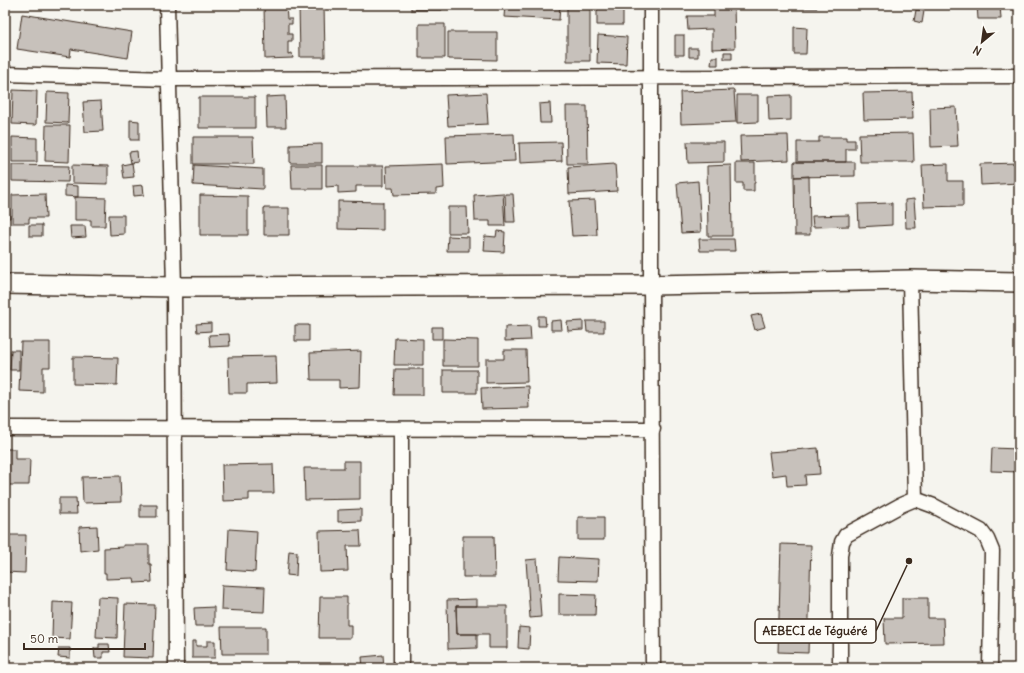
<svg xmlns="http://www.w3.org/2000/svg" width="1024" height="673" font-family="Delius,sans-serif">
<rect width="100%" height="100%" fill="#f5f4ee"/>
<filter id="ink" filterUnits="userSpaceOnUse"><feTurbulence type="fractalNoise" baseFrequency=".025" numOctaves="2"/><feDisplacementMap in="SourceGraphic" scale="8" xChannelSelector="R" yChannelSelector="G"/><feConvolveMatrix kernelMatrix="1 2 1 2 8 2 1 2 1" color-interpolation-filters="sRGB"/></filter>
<g filter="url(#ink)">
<path fill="#c7c1bb" stroke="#3b2a1e" d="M264 5H286L287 19H292V24H288V34H292V41H288V54L292 53 293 58 265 59Z
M299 5H324L325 57H300Z
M411 5H442V10H411Z
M505 5H560L559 20 504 17Z
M567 5H590V61H567Z
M597 5H623V25H597Z
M714 5H734L735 48 712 49V29L688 30 687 16H714Z
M795 5H817V8H795Z
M917 5H971V8L917 7Z
M977 5H1000L1001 19H978Z
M916 10 924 11 922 23 914 21Z
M22 14 132 32 128 58 71 49 70 57 17 49Z
M419 24H445V58H419Z
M794 27 807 28 806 54H794Z
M448 32H497V60L448 59Z
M598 35 627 37 626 64 597 63Z
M675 35H684V55H675Z
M689 48H698V57H689Z
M724 52H732V59H724Z
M712 57H718V65H711Z
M13 90 37 91 36 125 12 124Z
M734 90 736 122 681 124 680 92Z
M47 92 69 93 68 123 46 122Z
M912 92 913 119 864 120 863 93Z
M486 93 488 124 448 126 446 95Z
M737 95H758V122L737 123Z
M791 95V120L769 121 768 96Z
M285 96 286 127H267L266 97Z
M199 97H255V128H199Z
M101 101 103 131 85 132 83 102Z
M550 103 551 123H540L539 104Z
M566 106H587L588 164H567Z
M956 107 958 146 931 147 930 108Z
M130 120 139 121V140H130Z
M46 125H70L69 162 45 161Z
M913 133 914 162H860L859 134Z
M514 134 515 161 447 164 446 136Z
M788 135 789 160 741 162 740 136Z
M12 137 37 138V162H12Z
M193 137H253L254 164H193Z
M819 137H846V140H855V149H846V162H797V142H819Z
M5 140H9V164L5 163Z
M561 142 562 161 520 163 519 143Z
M687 142H724V162L688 163Z
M322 144V163H290V145Z
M137 151 138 162 131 163 129 152Z
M794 162H855V176L794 177Z
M132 163 134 177 124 178 122 165Z
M736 163H755V183H754V191H743V183H736Z
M1019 163V183L981 185 980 164Z
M443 164 444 188 436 189V194L394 195 393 188H387L386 166Z
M615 164 617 191 569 194 568 167Z
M948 164V181H963V206L924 207 922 165Z
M12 165 69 166 68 182 12 181Z
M72 165 108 166V184L72 183Z
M194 165 263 169V189L193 185Z
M291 165H322V189H292Z
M731 165 732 236H708L707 166Z
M326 166H383V186H356V192L338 193V186L326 187Z
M809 176 810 235H795L794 177Z
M698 181 701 232 681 233 677 183Z
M65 185 78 186V197L65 196Z
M143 185 144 195 134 196 133 186Z
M503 193 505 226H490V221H475L474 195Z
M45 194 46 218H29V223H12V195Z
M505 194H513L515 222H506Z
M200 195 248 196V235H200Z
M75 197 106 198 105 226H91V220H75Z
M914 199 916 228H906L905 200Z
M595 200 597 235 572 236 569 201Z
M5 201H9L10 218H5Z
M338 201 383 202V230L338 229Z
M892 203V225L859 227 858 204Z
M448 207H467L468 233H448Z
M264 208H289V235H264Z
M109 215H124V234L110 235Z
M849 215V226L813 227 812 216Z
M29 225H42V236H29Z
M70 226H85L86 237 71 238Z
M497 231 505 232 504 252 484 251 485 236 496 237Z
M448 236 469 237V251H447Z
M699 239H734L735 251H700Z
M761 314 765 327 755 330 751 316Z
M538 316H545L546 326H538Z
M561 320 562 330H551V321Z
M583 321V330L568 331 567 322Z
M586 321H604V332H587Z
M211 323V331L197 332 196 324Z
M295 325H309V341H295Z
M530 326 531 340 505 341V327Z
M432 327H442V339H432Z
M229 334 230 346 210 347 209 335Z
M395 338 423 339V365H394Z
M443 339 478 340V366H443Z
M21 342H50V367H43V392L19 391Z
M11 350H19V370H10Z
M504 350H526L527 382 486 383V359H504Z
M361 351 360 387 339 388V380H311L310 353Z
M276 356 277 383 247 384V393H229L228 357Z
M73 357 118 358 117 385 73 384Z
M395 369H423V395H394Z
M443 370H477V393H443Z
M528 386 529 408 482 409 481 388Z
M818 448 820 474 805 475 806 485 787 486 786 474 772 476 769 452Z
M992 448 1019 449V472L991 471Z
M5 449H15V459H30L29 485H5Z
M344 461H360V499L305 500 304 468H344Z
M273 464 274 493H249V500L223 501 222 465Z
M120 476 121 502 83 503 82 477Z
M59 498H76L77 514H59Z
M140 505H157V517H140Z
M361 509V521L338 522V510Z
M578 517H604V540H578Z
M97 526 98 549 80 551 79 527Z
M229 529 257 531 255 572 227 570Z
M360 530 361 546H347L348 571 320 572 319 531Z
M5 535H26L25 573 5 572Z
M463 536H494L495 577H463Z
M781 544 811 545 808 653 778 652Z
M123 545H149V564H151L152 582 135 583 134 578 106 579V573H104V548L123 547Z
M289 551 297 552 296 576 287 575Z
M559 557 599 559 598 581 558 580Z
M537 559 541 617 530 618 526 560Z
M222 585 265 587 264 612 221 610Z
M559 594 596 595 595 615H559Z
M98 597 118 598 117 638 96 637Z
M320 597H347V625H351V638H319Z
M902 598H928V618H943L944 643 885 644 884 618H902Z
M477 599V606H456L457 634H477V648L448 649 447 600Z
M53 602 72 603 70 639 52 638Z
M125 604 155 605 153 658 123 657Z
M456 606H507V648H489V634H457Z
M214 607V626H195L194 608Z
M221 627H266V654H222Z
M519 627 530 628 529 649 518 648Z
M192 641H196V646H207V641H215V658H192Z
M99 644H109L110 652H103V658H95L94 648H99Z
M59 648H70V658L58 657Z
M383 655 384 668H363L362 657Z"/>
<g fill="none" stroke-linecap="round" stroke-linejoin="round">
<defs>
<path id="street" d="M167 5 174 287 176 668
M651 5V285L653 668
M5 74 168 79 1019 76
M5 428 653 429
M401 429V668
M915 499 934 506 981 531 987 539 992 551 990 668
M840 668V556L842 542 846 535 901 505 915 499 910 280"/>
<path id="secondary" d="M5 284 174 287 651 285 910 280 1019 282"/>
</defs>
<use href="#street" stroke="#3b2a1e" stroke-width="17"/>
<use href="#secondary" stroke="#3b2a1e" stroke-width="22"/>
<use href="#street" stroke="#fdfcf7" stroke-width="14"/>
<use href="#secondary" stroke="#fdfcf7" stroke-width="19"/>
</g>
</g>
<path fill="none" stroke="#3b2a1e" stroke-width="1.5" d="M909 561L876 631"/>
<circle fill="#3b2a1e" stroke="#fdfcf7" stroke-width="1.5" cx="909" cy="561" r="4"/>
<rect fill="#fdfcf7" stroke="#3b2a1e" stroke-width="1.5" x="755" y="619" width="121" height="24" rx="4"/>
<g font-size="12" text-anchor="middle" font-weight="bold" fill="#3b2a1e">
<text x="815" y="635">AEBECI de Téguéré</text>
</g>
<rect width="1024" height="673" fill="none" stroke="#fdfcf7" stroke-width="20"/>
<rect x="10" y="10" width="1004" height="653" fill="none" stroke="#3b2a1e" stroke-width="1.5" filter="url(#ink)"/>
<g transform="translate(982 42) rotate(209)" stroke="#fdfcf7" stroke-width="3" paint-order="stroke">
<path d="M0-3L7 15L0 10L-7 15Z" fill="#3b2a1e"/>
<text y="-6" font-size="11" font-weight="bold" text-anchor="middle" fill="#3b2a1e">N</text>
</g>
<path d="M24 643v6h121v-6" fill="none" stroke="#3b2a1e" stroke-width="2"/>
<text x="30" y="643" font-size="12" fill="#3b2a1e" stroke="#fdfcf7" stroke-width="3" paint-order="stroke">50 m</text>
</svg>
